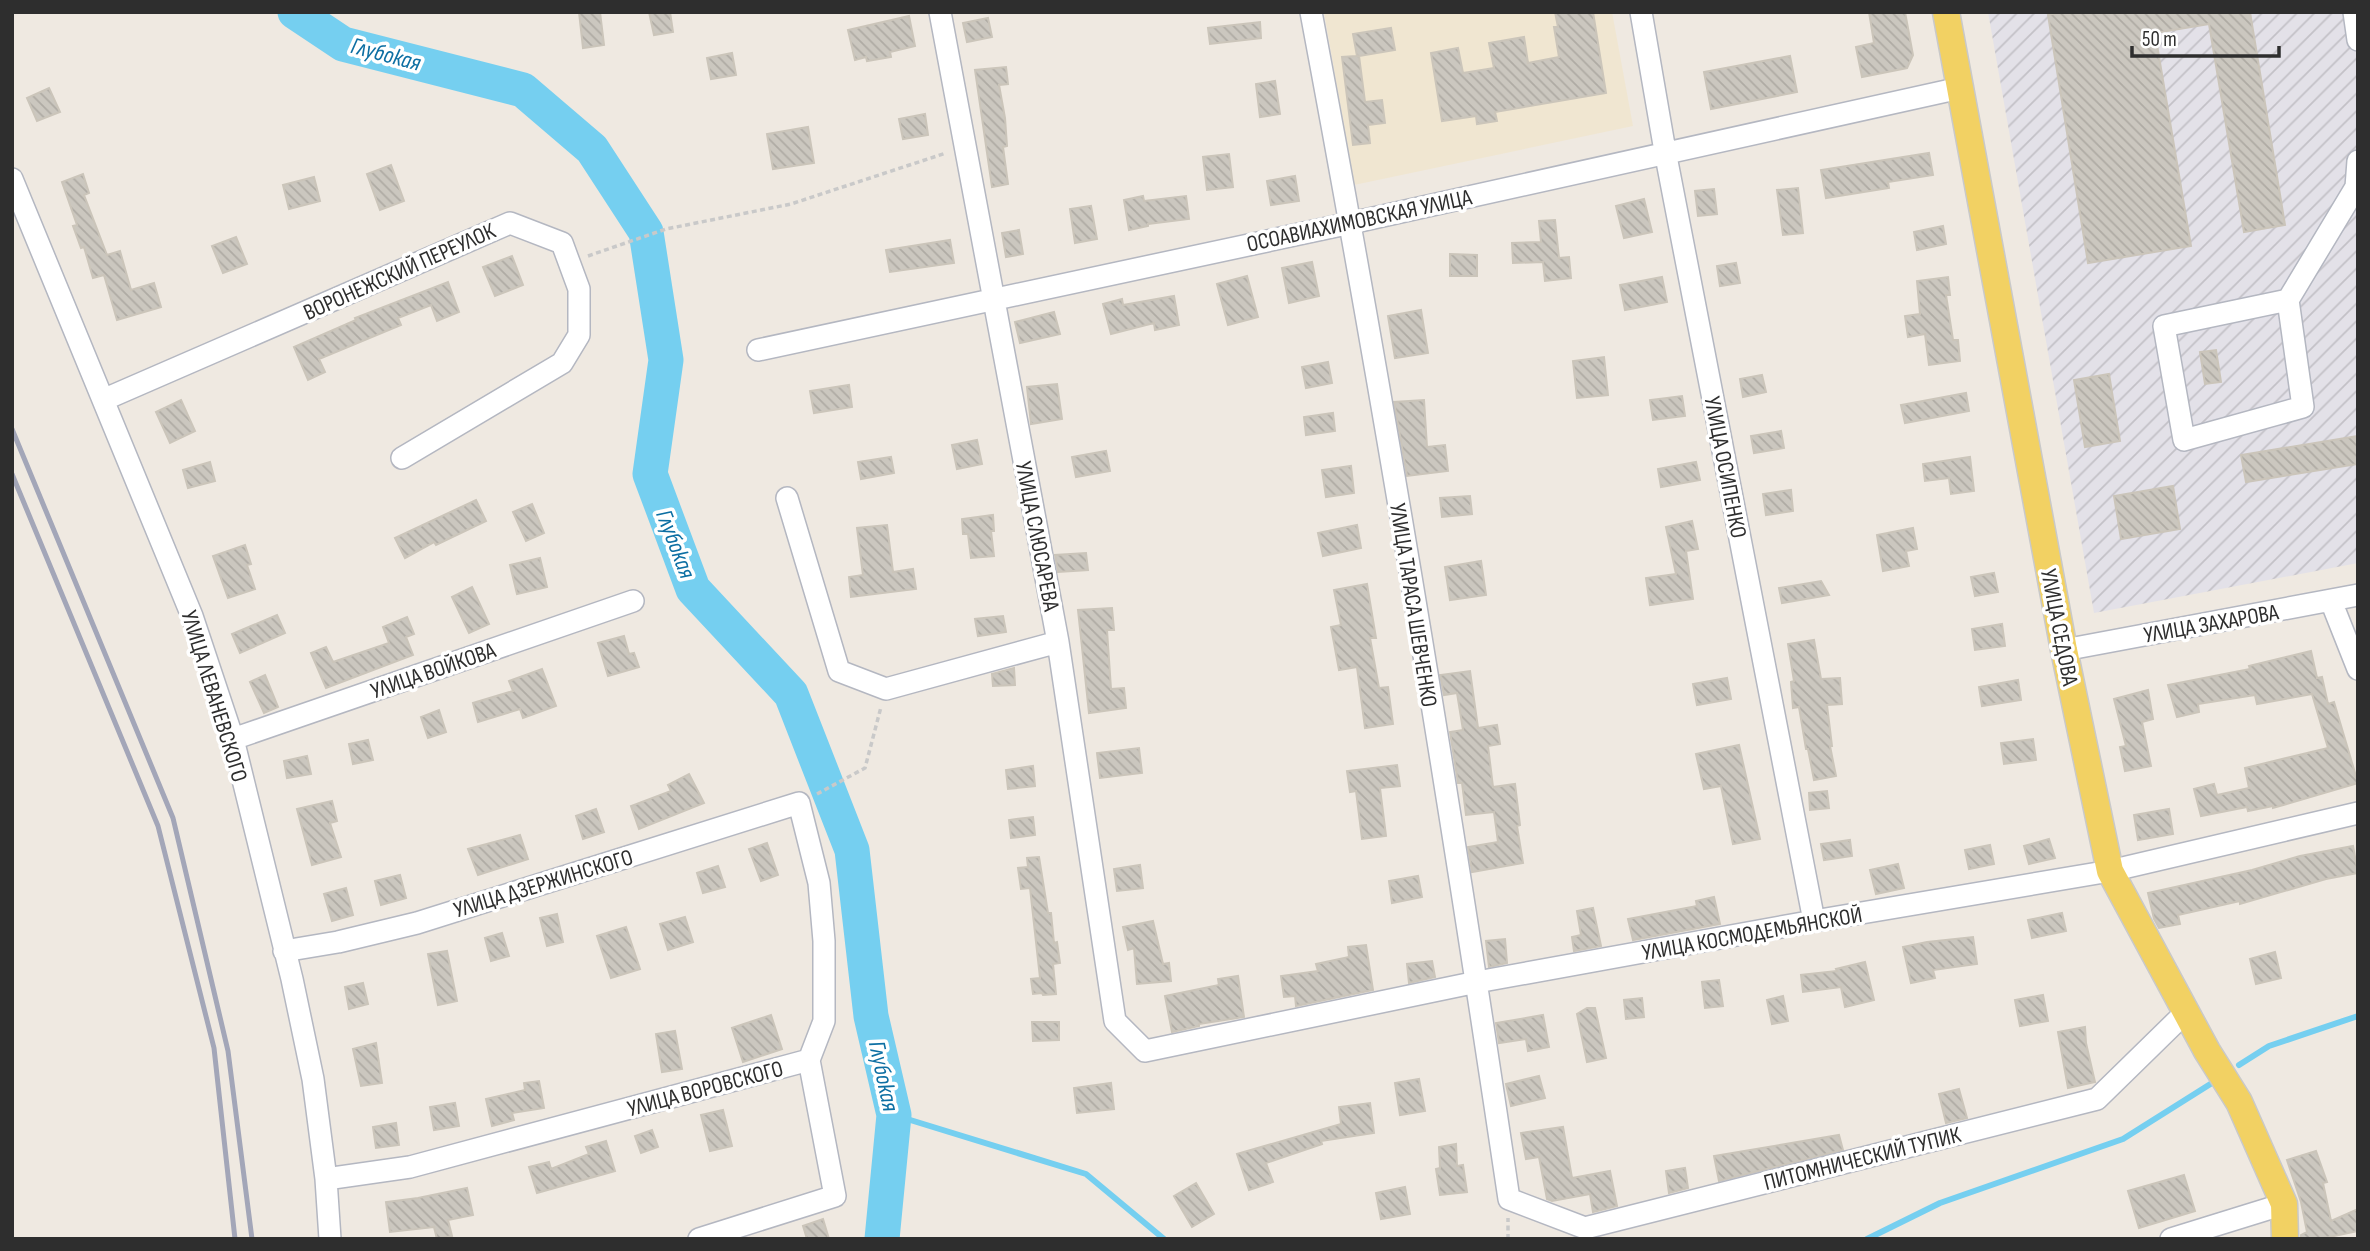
<svg xmlns="http://www.w3.org/2000/svg" width="2370" height="1251" font-family="'Sofia Sans Condensed',sans-serif">
<defs>
<pattern id="industrial-furrows" width="10" height="10" patternUnits="userSpaceOnUse" patternTransform="scale(1.75)"><rect width="10" height="10" fill="#e3e1e8"/><path d="M-1 1l2-2M0 10L10 0M9 11l2-2" fill="none" stroke="#c3c1c7"/></pattern>
<pattern id="building-back-hatch" width="6" height="6" patternUnits="userSpaceOnUse" patternTransform="scale(1.75)"><rect width="6" height="6" fill="#cbc7bf"/><path d="M-1 5l2 2M0 0l6 6M5-1l2 2" fill="none" stroke="#afaba4"/></pattern>
</defs>
<rect width="100%" height="100%" fill="#efe9e1"/>
<path fill="url(#industrial-furrows)" d="M1988 12H2358V563L2094 613Z"/>
<path fill="#f0e6d1" d="M1324 12H1612L1633 126 1354 185Z"/>
<g fill="none" stroke-linecap="round" stroke-linejoin="round">
<path stroke="#75cff0" stroke-width="6" d="M2239 1065 2269 1046 2358 1016
M894 1115 1086 1174 1164 1239
M1867 1239 1940 1203 2123 1139 2212 1083"/>
<path stroke="#75cff0" stroke-width="35" d="M295 12 343 44 523 90 592 149 646 232 666 360 650 474 693 589 791 694 852 850 871 1016 894 1115 882 1239"/>
</g>
<path fill="url(#building-back-hatch)" stroke="#cbc5ba" stroke-width="2" d="M579 12H600L604 45 583 48Z
M649 12H670L673 32 654 35Z
M1555 12H1593L1606 93 1495 112 1497 121 1477 124 1476 116 1442 121 1431 53 1458 48 1463 73 1494 68 1489 43 1524 37 1528 63 1559 57 1554 27H1558Z
M1869 12H1905L1913 55 1907 68 1862 77 1856 47 1874 43Z
M2062 12H2250L2285 225 2244 232 2209 24 2155 33 2191 246 2088 263 2048 15Z
M909 16 915 46 890 52 891 57 867 61 866 57 855 60 848 30Z
M988 18 992 37 967 42 963 23Z
M1260 22 1261 38 1210 44 1208 28Z
M1391 28 1395 50 1359 56 1365 102 1382 100 1385 123 1368 125 1370 143 1353 145 1342 57 1357 56 1353 34Z
M732 53 736 75 711 79 707 58Z
M1790 56 1797 92 1711 109 1704 72Z
M1006 67 1008 84 999 85 1005 118 1007 146 1003 147 1008 184 992 187 975 70Z
M1275 81 1280 114 1260 117 1256 84Z
M49 88 60 112 37 121 27 98Z
M925 114 928 135 903 139 899 119Z
M808 127 814 163 773 169 767 134Z
M1929 153 1933 175 1888 182 1889 188 1826 198 1821 170Z
M1229 154 1233 187 1207 190 1203 157Z
M391 165 404 201 380 210 367 174Z
M83 174 89 193 84 195 107 255 120 251 131 290 154 283 161 307 117 320 104 275 93 278 84 247 81 248 73 226 77 225 62 182Z
M1295 176 1299 201 1271 205 1267 181Z
M314 177 320 201 289 209 283 185Z
M1798 188 1803 233 1783 235 1777 190Z
M1714 189 1717 214 1698 216 1695 191Z
M1143 196 1144 201 1186 196 1189 219 1148 224V226L1129 230 1124 200Z
M1644 199 1652 232 1624 238 1616 206Z
M1091 206 1097 239 1075 243 1070 209Z
M1555 220 1559 258 1569 257 1571 278 1545 281 1543 262 1513 263 1512 243 1541 242 1539 221Z
M1943 226 1946 244 1917 250 1914 232Z
M1019 230 1023 254 1006 257 1002 233Z
M236 237 247 264 223 273 212 246Z
M950 240 954 263 890 272 886 250Z
M1450 254 1477 255V276H1450Z
M512 256 523 285 495 296 483 267Z
M1312 262 1319 296 1289 303 1282 268Z
M1736 263 1740 283 1720 286 1717 266Z
M1247 276 1258 317 1228 325 1217 284Z
M1662 277 1667 302 1625 310 1620 285Z
M1948 277 1950 295H1946L1953 340H1958L1960 361 1929 365 1925 334 1908 337 1905 316 1920 314 1917 281Z
M448 282 459 312 437 321 431 305 398 318 401 325 319 359 325 372 308 380 294 347 356 320 355 318Z
M1174 296 1179 325 1155 330 1154 323 1111 334 1103 304 1122 299 1123 305Z
M1421 310 1428 353 1395 358 1388 316Z
M1054 312 1060 334 1020 343 1015 322Z
M2216 350 2221 382 2205 384 2200 352Z
M1604 357 1608 395 1577 398 1573 361Z
M1328 362 1332 383 1306 388 1302 367Z
M2109 374 2120 441 2085 447 2074 380Z
M1762 375 1766 392 1743 397 1740 379Z
M1057 384 1062 419 1031 424 1027 387Z
M849 385 852 407 814 413 810 391Z
M1966 393 1969 411 1905 423 1901 405Z
M1682 396 1685 416 1653 420 1650 400Z
M181 400 195 431 170 443 156 412Z
M1424 400 1427 447 1445 445 1448 471 1407 476 1394 402Z
M1333 413 1335 431 1306 435 1304 417Z
M1781 431 1784 448 1754 453 1751 436Z
M2358 436V464L2246 482 2241 455Z
M977 440 982 464 957 469 952 445Z
M1106 451 1110 471 1076 477 1072 457Z
M891 457 894 473 861 479 858 462Z
M1970 457 1974 491 1951 494 1949 478 1925 481 1923 464Z
M210 462 215 481 188 488 183 470Z
M1696 462 1700 480 1661 487 1658 469Z
M1351 466 1354 493 1326 497 1322 470Z
M2173 486 2180 529 2121 539 2114 496Z
M1791 490 1793 511 1766 515 1763 494Z
M1470 496 1472 514 1442 517 1440 498Z
M476 500 486 521 436 545 434 542 405 558 395 538Z
M532 504 544 533 526 541 513 512Z
M993 515 994 531H991L994 556 971 558 968 534H963L962 519Z
M1692 521 1698 549 1686 551 1693 599 1650 605 1646 578 1676 574 1666 527Z
M887 525 893 572 913 569 916 589 851 597 849 577 863 575 857 528Z
M1357 525 1361 548 1323 556 1318 533Z
M1913 528 1917 549 1906 551 1909 566 1883 571 1877 535Z
M245 545 251 564 247 565 255 589 228 598 213 556Z
M1086 553 1088 570 1058 572 1055 555Z
M540 558 547 587 517 594 510 565Z
M1481 561 1486 595 1450 600 1445 567Z
M1994 573 1998 592 1975 596 1971 577Z
M1821 581 1829 595 1782 603 1779 588Z
M1367 584 1376 638H1370L1379 688 1388 687 1393 724 1365 728 1357 667 1339 670 1331 627 1341 625 1334 590Z
M472 587 489 624 469 633 452 597Z
M1112 608 1114 630H1107L1111 689 1124 688 1126 708 1089 713 1078 610Z
M277 615 285 633 240 653 232 634Z
M1003 616 1006 632 978 636 975 619Z
M407 617 414 634 406 637 413 655 326 688 311 653 326 647 333 662 389 643 383 627Z
M2002 624 2005 646 1975 650 1972 629Z
M624 636 629 654 634 653 639 667 608 676 598 643Z
M1814 640 1821 679 1840 678 1842 704 1827 705 1832 746H1830L1836 776 1814 780 1808 749H1806L1799 707 1793 708 1791 682 1794 681 1788 644Z
M2311 651 2317 678 2322 677 2328 704 2334 702 2358 783 2273 808V806L2248 811 2247 807 2201 816 2194 789 2214 784 2217 795 2249 788 2245 768 2328 748 2312 694 2257 704 2255 695 2198 704 2199 712 2177 717 2168 685 2250 669 2249 666Z
M1014 668 1015 685 993 686 992 674Z
M542 669 556 706 523 718 520 709 478 722 473 703 513 691 509 681Z
M1470 671 1478 728 1497 725 1500 744 1488 746 1493 787 1515 784 1520 825 1517 826 1523 863 1472 872 1468 847 1498 842 1494 812 1466 815 1462 783H1458L1450 732 1463 730 1457 693 1444 695 1440 675Z
M265 675 278 707 264 713 250 682Z
M1727 678 1731 699 1697 705 1693 684Z
M2018 680 2021 700 1982 706 1979 687Z
M2148 690 2153 719 2142 722 2151 766 2125 771 2120 747 2126 746 2114 699Z
M439 710 446 732 428 738 421 717Z
M2033 739 2036 760 2004 764 2001 743Z
M368 740 373 760 353 764 349 744Z
M1739 745 1760 839 1733 844 1721 786 1704 789 1696 754Z
M1139 748 1142 773 1100 778 1097 753Z
M307 756 311 774 287 778 284 761Z
M1397 765 1400 786 1380 788 1386 836 1362 839 1356 791 1350 792 1347 771Z
M1033 766 1035 786 1008 789 1006 770Z
M689 774 704 803 639 829 631 806 671 791 668 785Z
M1827 791 1829 808 1810 810 1809 793Z
M332 801 337 821 330 823 341 857 312 865 297 809Z
M596 809 604 832 583 839 576 816Z
M2169 809 2173 834 2138 840 2134 815Z
M1033 817 1035 835 1011 838 1009 820Z
M520 835 528 859 478 875 468 849Z
M2049 839 2055 858 2029 864 2024 846Z
M1850 840 1852 856 1824 860 1821 844Z
M767 843 778 875 761 881 749 849Z
M1990 845 1994 864 1969 869 1965 850Z
M2353 846 2358 873 2326 879 2240 904V901L2178 915 2180 924 2159 928 2154 919 2148 893 2252 870 2300 856Z
M1039 857 1048 913H1051L1054 943 1057 942 1060 963 1053 964 1056 994 1043 995 1042 993 1033 994 1031 979 1040 978 1030 888 1021 889 1018 868 1028 867 1027 858Z
M1898 864 1904 888 1876 894 1870 870Z
M1140 865 1143 888 1117 891 1114 869Z
M718 866 725 887 703 893 697 873Z
M400 875 406 898 381 905 375 881Z
M1418 876 1422 897 1392 903 1389 881Z
M346 888 353 915 332 921 324 894Z
M1714 897 1720 924 1633 940 1628 919 1697 906 1696 901Z
M1593 908 1601 946 1574 951 1572 937 1581 935 1577 911Z
M2062 913 2066 931 2032 938 2028 920Z
M557 914 563 942 547 946 540 918Z
M685 917 693 942 668 950 660 924Z
M1153 921 1163 964 1169 963 1171 981 1137 984 1134 948 1128 950 1123 927Z
M626 927 640 969 611 978 597 936Z
M502 933 509 956 491 961 485 938Z
M1973 937 1977 964 1933 970 1935 978 1911 983 1903 947 1927 942Z
M1505 939 1507 963 1489 967 1486 941Z
M1366 945 1373 990 1296 1006 1295 996 1284 997 1281 976 1318 971 1316 964 1349 957 1348 947Z
M447 951 457 1001 438 1005 428 954Z
M2275 952 2281 978 2256 984 2250 959Z
M1432 961 1435 977 1409 983 1407 964Z
M1865 962 1874 1000 1845 1007 1841 987 1803 992 1801 975 1837 971 1836 969Z
M1238 976 1244 1017 1199 1024V1026L1172 1032 1165 996 1219 985 1218 979Z
M1719 980 1723 1006 1705 1008 1702 982Z
M363 983 368 1004 349 1009 345 987Z
M2043 995 2048 1021 2020 1026 2015 1000Z
M1783 996 1788 1021 1772 1024 1767 1000Z
M1642 998 1644 1017 1626 1019 1624 1000Z
M1587 1008H1595L1606 1058 1587 1062 1577 1014Z
M771 1015 782 1049 743 1062 732 1028Z
M1543 1015 1549 1047 1528 1051 1526 1039 1499 1043 1496 1023Z
M1032 1022H1059V1040L1033 1041Z
M2085 1027 2086 1043 2095 1082 2068 1088 2058 1032Z
M675 1031 682 1069 662 1072 656 1034Z
M376 1043 382 1083 361 1086 353 1049Z
M1539 1076 1545 1098 1511 1106 1506 1084Z
M1419 1079 1425 1111 1400 1115 1395 1083Z
M539 1081 544 1108 512 1113 514 1120 492 1126 486 1099 525 1090 524 1083Z
M1111 1083 1114 1109 1077 1113 1074 1088Z
M1959 1089 1967 1118 1946 1123 1939 1094Z
M455 1103 459 1126 434 1130 430 1107Z
M1370 1103 1374 1133 1321 1141 1322 1144 1266 1163 1273 1182 1249 1190 1237 1154 1341 1124 1339 1107Z
M723 1110 732 1146 710 1151 701 1115Z
M396 1123 399 1145 376 1148 373 1127Z
M1563 1127 1572 1178 1610 1171 1617 1206 1593 1212 1590 1194 1552 1201 1547 1199 1539 1157 1526 1159 1521 1133Z
M652 1130 658 1147 641 1153 635 1136Z
M1839 1135 1843 1150 1719 1181 1714 1156Z
M606 1141 615 1171 537 1193 529 1167 549 1162 551 1169 589 1154 586 1147Z
M1456 1144 1457 1166 1463 1165 1467 1192 1440 1195 1436 1169 1440 1168 1439 1147Z
M2316 1151 2327 1182 2323 1183 2331 1221 2358 1209V1231L2320 1239H2301V1235L2307 1232 2301 1202 2287 1160Z
M1685 1168 1688 1188 1669 1193 1666 1171Z
M2184 1175 2195 1211 2139 1228 2128 1191Z
M1196 1183 1214 1214 1192 1227 1174 1196Z
M1405 1187 1410 1214 1381 1219 1376 1193Z
M467 1188 473 1215 448 1220 452 1236 437 1239 434 1227 390 1232 386 1202 418 1198Z
M823 1219 829 1239H807L803 1226Z"/>
<g fill="none" stroke-linecap="round" stroke-linejoin="round">
<defs>
<path id="minor" d="M940 12 1058 642 1115 1021 1145 1051 1477 982 1814 921 2110 871 2358 813
M1311 12C1385 406 1450 802 1509 1199L1585 1228 2097 1099 2186 1012
M1641 12 1665 151 1814 921
M2354 12 2358 40
M12 179 192 616 233 739 292 979 313 1079 326 1179 330 1239
M2288 300 2164 326 2184 440 2303 407 2288 300 2356 187 2358 161
M758 350 1351 223 1960 88
M103 400 510 223 562 243 579 289V335L562 363 402 458
M787 498 839 671 886 689 1058 642
M2331 601 2358 669
M2064 650 2358 595
M233 739 633 601
M284 951 338 942 417 923 799 803 819 883 824 941V1021L809 1060
M326 1179 410 1167 809 1060 835 1196 699 1239
M2171 1239 2284 1204"/>
<path id="major" d="M1946 12 2064 650 2110 871 2207 1051 2239 1102 2284 1204 2285 1239"/>
</defs>
<use href="#minor" stroke="#b4b7c1" stroke-width="24"/>
<use href="#major" stroke="#c9c9c9" stroke-width="29"/>
<path stroke="#c9c9c9" stroke-width="3.5" stroke-dasharray="5 3.5" stroke-linecap="butt" d="M588 256 666 229 791 204 946 153
M817 794 865 768 881 707
M1508 1239V1218"/>
<use href="#minor" stroke="#fff" stroke-width="21"/>
<use href="#major" stroke="#f2d163" stroke-width="26"/>
<path stroke="#a3a6b8" stroke-width="5" d="M12 429 173 818 228 1051 252 1239
M12 474 158 826 214 1048 235 1239"/>
</g>
<g text-anchor="middle" stroke-width="7" stroke-linejoin="round" paint-order="stroke">
<g font-size="23" fill="#2e2e2e" stroke="#fff">
<text transform="translate(1359 220) rotate(-12)" y="8">ОСОАВИАХИМОВСКАЯ УЛИЦА</text>
<text transform="translate(399 271) rotate(-24)" y="8">ВОРОНЕЖСКИЙ ПЕРЕУЛОК</text>
<text transform="translate(1726 467) rotate(79)" y="8">УЛИЦА ОСИПЕНКО</text>
<text transform="translate(1038 536) rotate(79)" y="8">УЛИЦА СЛЮСАРЕВА</text>
<text transform="translate(1414 605) rotate(81)" y="8">УЛИЦА ТАРАСА ШЕВЧЕНКО</text>
<text transform="translate(2211 623) rotate(-10)" y="8">УЛИЦА ЗАХАРОВА</text>
<text transform="translate(2060 627) rotate(79)" y="8">УЛИЦА СЕДОВА</text>
<text transform="translate(433 670) rotate(-19)" y="8">УЛИЦА ВОЙКОВА</text>
<text transform="translate(215 696) rotate(73)" y="8">УЛИЦА ЛЕВАНЕВСКОГО</text>
<text transform="translate(543 883) rotate(-17)" y="8">УЛИЦА ДЗЕРЖИНСКОГО</text>
<text transform="translate(1752 933) rotate(-10)" y="8">УЛИЦА КОСМОДЕМЬЯНСКОЙ</text>
<text transform="translate(705 1088) rotate(-15)" y="8">УЛИЦА ВОРОВСКОГО</text>
<text transform="translate(1862 1158) rotate(-14)" y="8">ПИТОМНИЧЕСКИЙ ТУПИК</text>
</g>
<g font-size="24" font-style="italic" fill="#0d6fa3" stroke="#fff">
<text transform="translate(386 54) rotate(15)" y="8">Глубокая</text>
<text transform="translate(676 544) rotate(69)" y="8">Глубокая</text>
<text transform="translate(884 1076) rotate(78)" y="8">Глубокая</text>
</g>
</g>
<rect width="2370" height="1251" fill="none" stroke="#2e2e2e" stroke-width="28"/>
<path d="M2132 46v10h147v-10" fill="none" stroke="#2e2e2e" stroke-width="3.5"/>
<text x="2142" y="46" font-size="21" fill="#2e2e2e" stroke="#ffffff" stroke-width="5" paint-order="stroke">50 m</text>
</svg>
